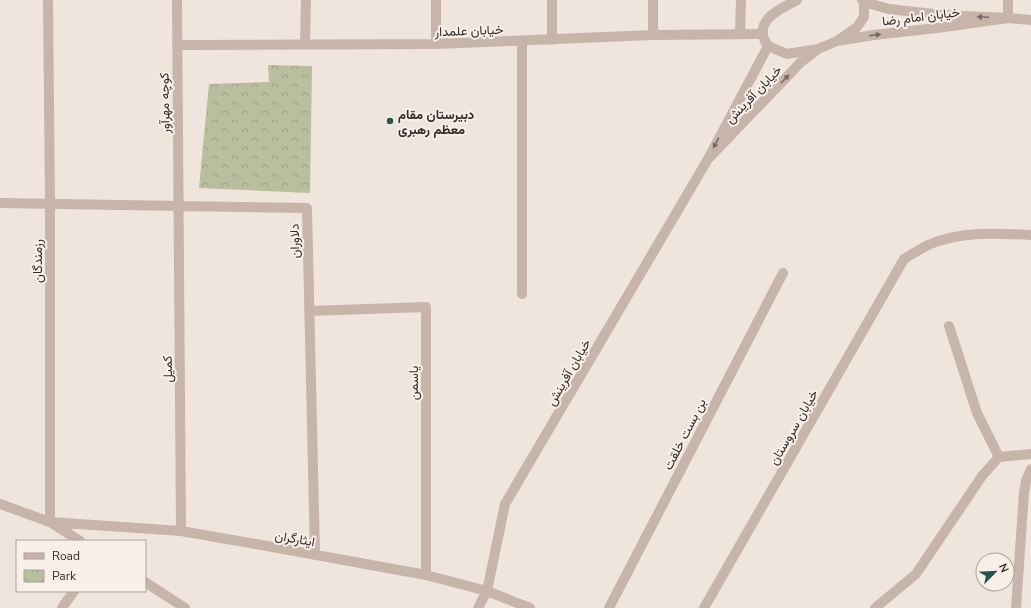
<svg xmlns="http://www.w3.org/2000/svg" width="1031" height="608" font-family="'Nunito Sans',Vazirmatn,sans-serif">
<defs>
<pattern id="park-crowns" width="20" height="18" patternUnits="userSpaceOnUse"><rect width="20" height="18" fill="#b8be9e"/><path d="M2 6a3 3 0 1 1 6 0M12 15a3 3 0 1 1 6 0" fill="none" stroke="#9fa388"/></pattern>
</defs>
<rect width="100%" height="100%" fill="#f0e5dd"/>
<path fill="url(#park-crowns)" d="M268 65 312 66 310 193 199 188 209 84 269 82Z"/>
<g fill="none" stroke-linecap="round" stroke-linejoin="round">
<path stroke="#c7b4aa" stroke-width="10" d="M48 0 50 204V522
M177 0 181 531
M436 0V44
M552 0V40
M1008 18V0
M740 34 741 0
M653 35V0
M305 44 306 0
M177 45 436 44 653 35 762 34
M0 203 307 208 315 555
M522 294V41
M309 311 426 307V575
M949 326 977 413 999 457
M0 504 50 522 80 541
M50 522 181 531 256 544 426 575 487 591 530 608
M145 582 185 608
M62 608 74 591
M609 608 783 273
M704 608 904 259C912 254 920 249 928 245 960 231 997 233 1031 235
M875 608 916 574 982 476 999 457 1031 454
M1016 608 1024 492 1026 481 1031 469"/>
<path stroke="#c7b4aa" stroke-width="10" d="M797 0C784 7 760 17 763 34 763 38 766 43 768 46L787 54 818 49 837 41 857 27 864 17V2L862 0
M1008 18 1031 20
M837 41 874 35 937 28 1008 18 942 15 889 9 864 2
M768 46 708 159 801 62 818 49
M478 608 487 591 505 504 708 159"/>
</g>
<defs><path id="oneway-solid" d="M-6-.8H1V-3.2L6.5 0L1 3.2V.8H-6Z"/></defs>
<g fill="#776963">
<use href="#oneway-solid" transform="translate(983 17) rotate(-177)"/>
<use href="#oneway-solid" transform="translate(875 35) rotate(-7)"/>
<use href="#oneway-solid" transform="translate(785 79) rotate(-46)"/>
<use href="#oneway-solid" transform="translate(716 143) rotate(117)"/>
</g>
<circle fill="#225450" stroke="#f8efe9" stroke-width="1.5" cx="390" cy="121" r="4"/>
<g text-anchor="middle" stroke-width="4" stroke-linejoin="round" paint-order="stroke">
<g font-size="13" fill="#352b29" stroke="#f8efe9">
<text transform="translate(921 16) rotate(-7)" y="5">خیابان امام رضا</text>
<text transform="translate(469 30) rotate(-2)" y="5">خیابان علمدار</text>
<text transform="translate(753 94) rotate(-46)" y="5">خیابان آفرینش</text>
<text transform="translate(164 103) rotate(-91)" y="5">کوچه مهرآور</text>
<text transform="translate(294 241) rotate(-91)" y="5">دلاوران</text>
<text transform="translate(37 261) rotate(-90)" y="5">رزمندگان</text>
<text transform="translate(167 369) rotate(-91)" y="5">کمیل</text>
<text transform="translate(568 372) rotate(-60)" y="5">خیابان آفرینش</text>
<text transform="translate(413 383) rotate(-90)" y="5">یاسمن</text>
<text transform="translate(793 427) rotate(-60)" y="5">خیابان سروستان</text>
<text transform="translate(684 434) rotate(-63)" y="5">بن بست خلقت</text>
<text transform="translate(295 538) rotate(10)" y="5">ایثارگران</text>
</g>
<g font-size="13" font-weight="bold" fill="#352b29" stroke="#f8efe9" text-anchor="start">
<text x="398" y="119">دبیرستان مقام<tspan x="398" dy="15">معظم رهبری</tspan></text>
</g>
</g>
<rect x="16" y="540" width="130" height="52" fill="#f8efe9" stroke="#aaa19c"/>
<rect x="24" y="553" width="20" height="6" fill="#c7b4aa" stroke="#aaa19c"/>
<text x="52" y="560" font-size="12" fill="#352b29">Road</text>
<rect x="24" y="570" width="20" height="12" fill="url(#park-crowns)" stroke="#aaa19c"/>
<text x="52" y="580" font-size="12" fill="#352b29">Park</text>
<g transform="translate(995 572) rotate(66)"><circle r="19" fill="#f8efe9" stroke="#aaa19c"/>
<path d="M0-3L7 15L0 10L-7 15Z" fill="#225450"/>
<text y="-6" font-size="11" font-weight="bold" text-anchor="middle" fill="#352b29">N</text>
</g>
</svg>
